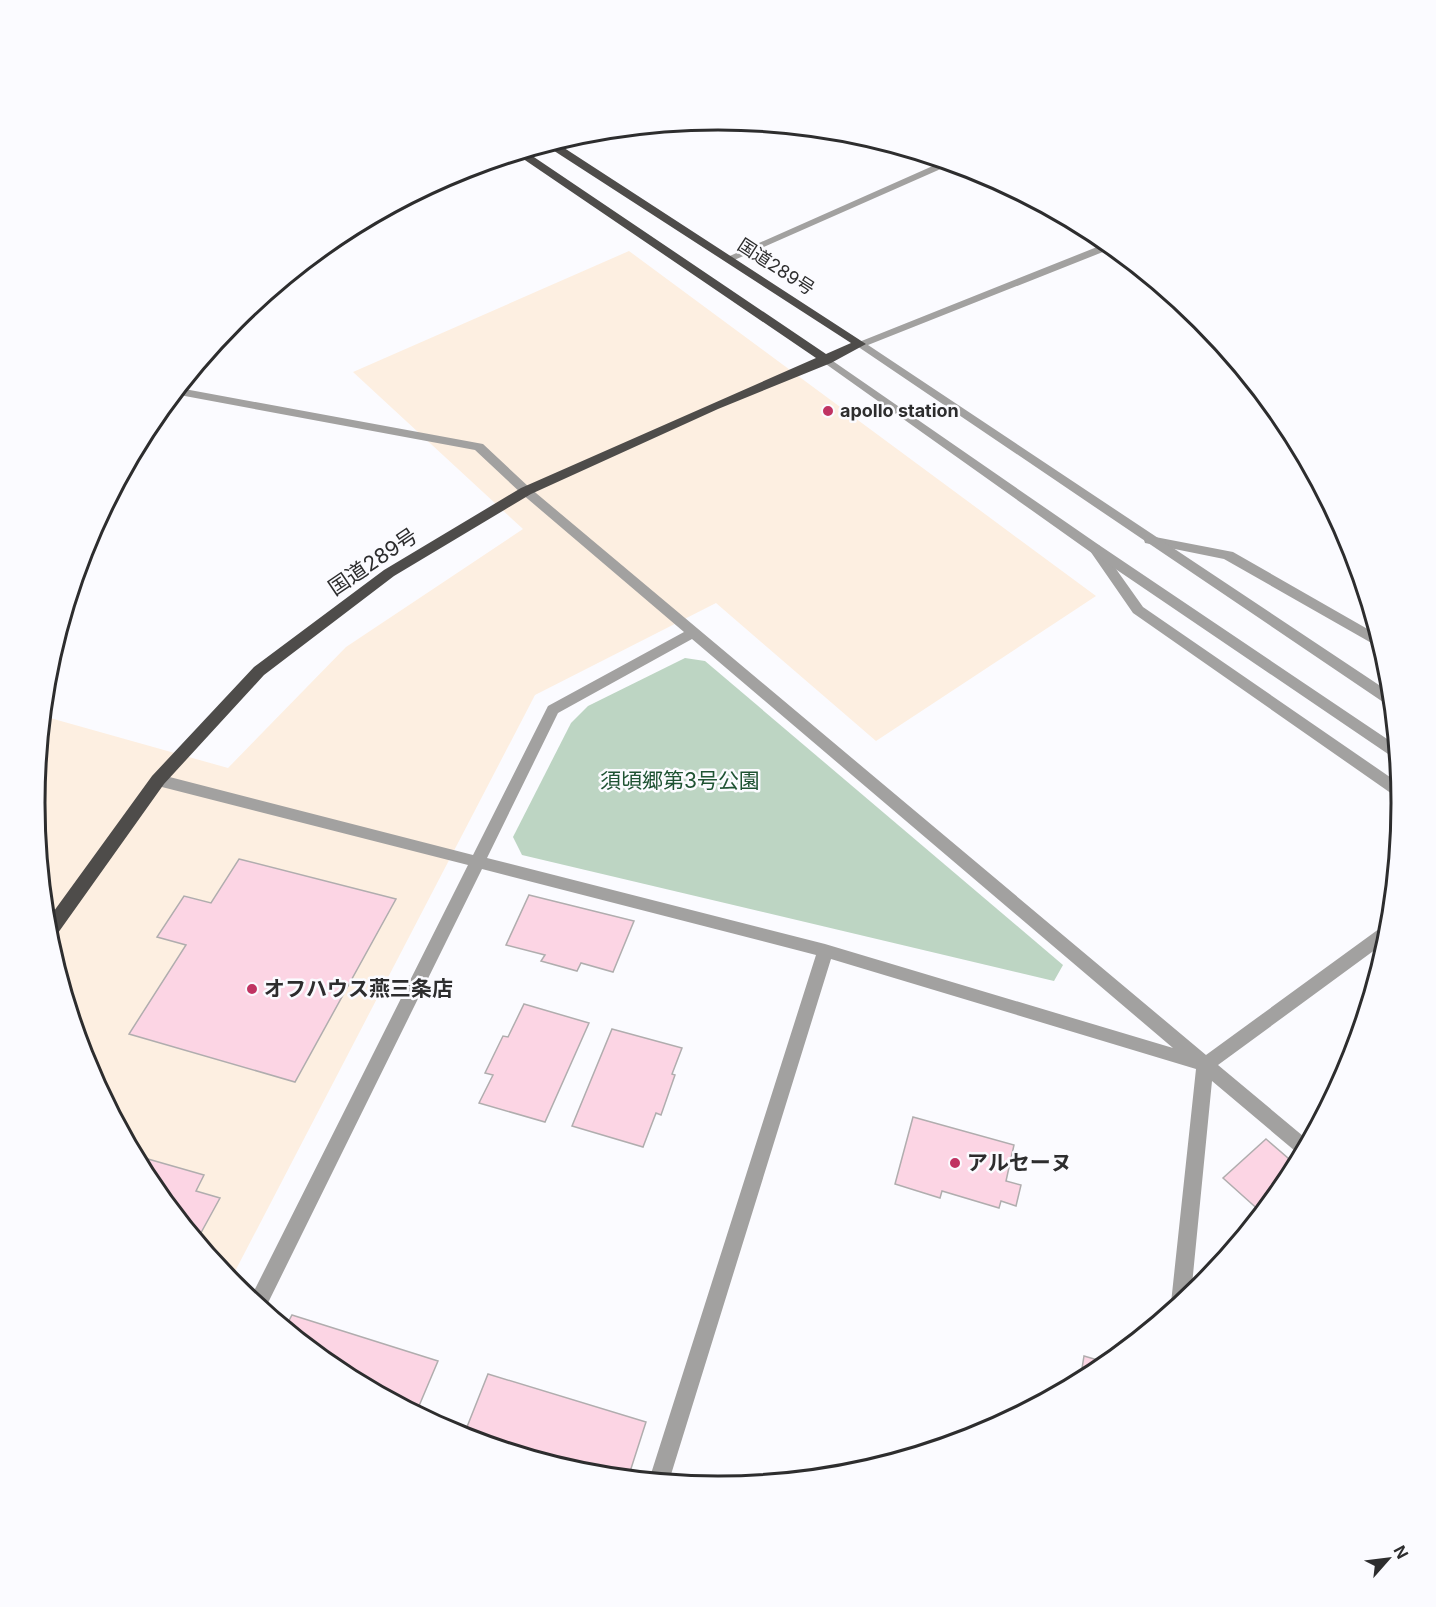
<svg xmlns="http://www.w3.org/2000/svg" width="1436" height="1607" font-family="Inter,'Noto Sans JP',sans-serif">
<rect width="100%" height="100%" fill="#fbfbff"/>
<path fill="#fdefe1" d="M629 251 1096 596 876 741 716 603 535 695 230 1281 150 1183 86 1065 48 936 35 803 43 716 228 768 346 647 523 529 353 372Z"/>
<path fill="#bdd5c3" d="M685 658 705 661 1063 965 1054 981 522 855 513 837 571 723 588 706Z"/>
<path fill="#fcd5e4" stroke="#b0adae" stroke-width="1.5" d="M239 859 396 899 295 1082 129 1034 186 945 157 937 184 896 211 903Z
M529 895 634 921 613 972 581 963 577 971 541 961 545 955 506 945Z
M524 1004 589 1023 545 1122 479 1103 493 1075 485 1073 503 1036 508 1037Z
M612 1029 682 1048 672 1074 675 1075 661 1115 656 1113 643 1147 572 1126Z
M913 1117 1014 1145 1006 1181 1021 1185 1016 1206 1001 1201 999 1208 942 1191 940 1198 895 1184Z
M1266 1139 1296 1165 1286 1184 1262 1213 1223 1178Z
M134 1155 204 1175 196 1191 220 1198 197 1240 150 1183Z
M292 1315 438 1361 416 1413 338 1372 285 1328Z
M1084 1356 1108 1363 1080 1381Z
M488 1374 646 1422 628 1478 584 1474 463 1437Z"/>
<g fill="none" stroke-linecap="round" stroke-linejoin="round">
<path fill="#a2a1a0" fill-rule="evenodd" d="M944 161 952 164 732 261 723 259Z
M179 388 483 444 530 488 1206 1055 1383 926 1390 925 1387 941 1218 1065 1309 1141 1301 1156 1212 1081 1191 1295 1174 1309 1171 1303 1196 1069 831 959 669 1481 649 1480 816 955 482 869 264 1311 250 1299 468 865 158 786 151 780 153 776 158 774 473 855 548 706 684 632 522 494 475 450 174 394ZM692 639 1173 1048 825 944 487 858 558 713Z
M1150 536 1233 552 1378 635 1381 646 1375 645 1224 559 1145 543 1144 540 1145 537Z
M1094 544 1099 545 1143 607 1400 784 1401 797 1395 796 1133 613 1088 548Z"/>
<path fill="#a2a1a0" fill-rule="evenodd" d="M1107 243 1113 248 868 345 1391 693 1392 705 1386 704 854 344Z
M827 357 1099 545 1396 745 1397 757 1391 756 1089 551 823 362 821 360Z"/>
<path fill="#4e4c4a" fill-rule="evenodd" d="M555 142 866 344 831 363 718 409 531 494 394 576 264 675 164 784 53 940 49 941 46 922 152 776 254 667 384 570 521 488 816 358 516 154 525 151 826 354 851 343 545 145Z"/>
</g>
<g fill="#c03362" stroke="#fbfbff" stroke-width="2">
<circle cx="828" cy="411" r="6"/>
<circle cx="252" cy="989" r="6"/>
<circle cx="955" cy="1163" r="6"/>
</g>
<g text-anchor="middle" stroke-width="5" stroke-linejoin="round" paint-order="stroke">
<g font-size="18" fill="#2d2d2e" stroke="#fbfbff">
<text transform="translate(776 267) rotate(33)" y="6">国道289号</text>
</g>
<g font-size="18" font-weight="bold" fill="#2d2d2e" stroke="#fbfbff" text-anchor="start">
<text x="840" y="417">apollo station</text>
</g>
<g font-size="21" fill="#2d2d2e" stroke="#fbfbff">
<text transform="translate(373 562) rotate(-34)" y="7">国道289号</text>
</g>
<g font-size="21" fill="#1f5333" stroke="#fbfbff">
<text x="680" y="788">須頃郷第3号公園</text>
</g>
<g font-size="21" font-weight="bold" fill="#2d2d2e" stroke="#fbfbff" text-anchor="start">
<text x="264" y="996">オフハウス燕三条店</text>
<text x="967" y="1170">アルセーヌ</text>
</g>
</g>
<path d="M0 0H1436V1607H0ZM45 803a673 673 0 1 1 1346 0a673 673 0 1 1-1346 0Z" fill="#fbfbff" fill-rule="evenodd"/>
<path fill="none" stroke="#2d2d2e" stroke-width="3" d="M45 803a673 673 0 1 1 1346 0a673 673 0 1 1-1346 0Z"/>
<g transform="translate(1388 1559) rotate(62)" stroke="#fbfbff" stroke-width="4.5" paint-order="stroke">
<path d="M0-4.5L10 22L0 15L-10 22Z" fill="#2d2d2e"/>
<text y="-9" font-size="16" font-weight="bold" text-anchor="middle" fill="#2d2d2e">N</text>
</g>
</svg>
